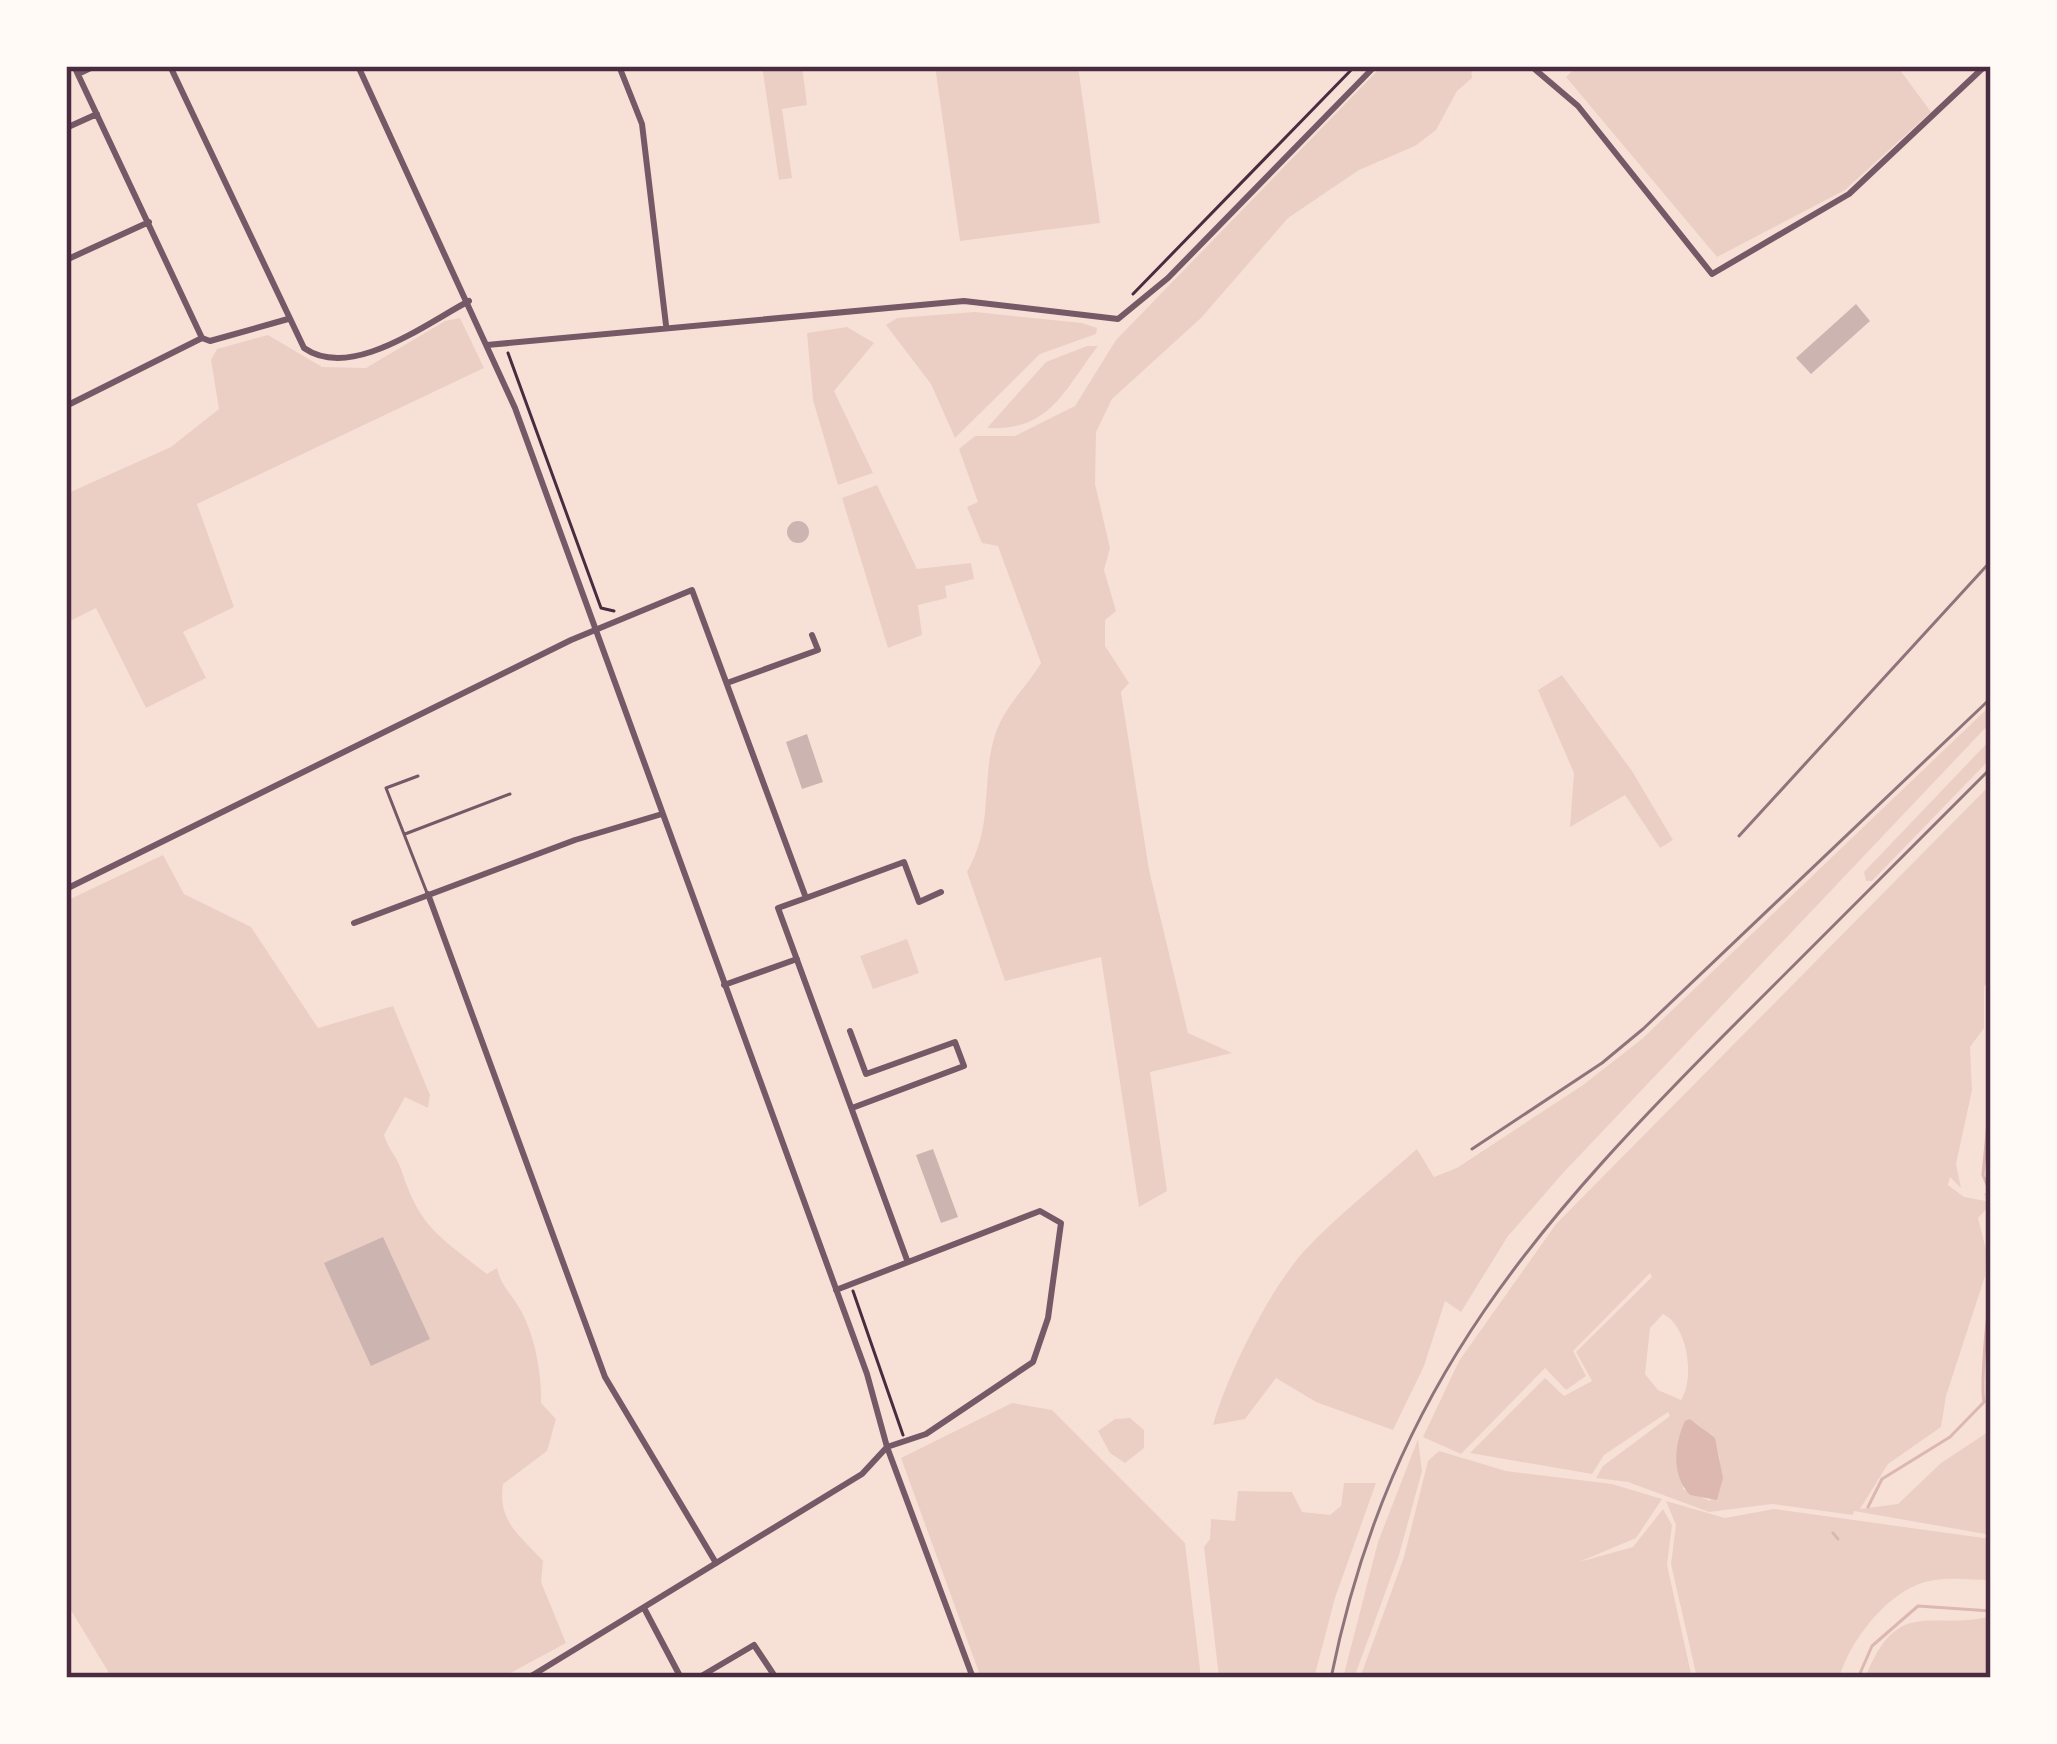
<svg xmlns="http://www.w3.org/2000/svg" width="2057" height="1744" font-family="Montserrat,sans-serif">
<rect width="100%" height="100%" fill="#f7e1d7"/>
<path fill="#ebcfc5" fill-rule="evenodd" d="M762 66H802L807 105 782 109 792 178 779 180Z
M935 66H1078L1100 223 960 241Z
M1382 66H1471L1472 78 1457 91 1436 130 1415 146 1359 170 1288 218 1201 318 1112 399 1096 432 1095 484 1110 548 1104 570 1116 611 1105 620V646L1129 683 1121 692 1149 870 1188 1033 1232 1053 1150 1072 1167 1191 1139 1207 1101 957 1005 981 967 872C995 822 980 784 995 735 1004 706 1027 687 1041 663L998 546 982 543 967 507 978 502 959 449 975 436H1015L1075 406 1116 340Z
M1577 66H1897L1931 112 1845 190 1717 257 1566 77Z
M975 312 1082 323 1097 328 1096 334 1040 354 955 438 931 384 886 325 897 318Z
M460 318 484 368 197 504 234 607 183 632 206 678 146 708 96 608 66 623V494L171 447 219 409 211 360 217 349 268 335 322 367 366 368 445 321Z
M847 327 874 343 834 391 873 473 838 485 813 400 807 333Z
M1087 346H1098C1065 388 1051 432 987 428L1046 362Z
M877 485 917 569 971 563 974 579 945 586 947 598 918 605 922 635 888 648 842 498Z
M1562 675 1632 771 1673 840 1660 848 1625 795 1570 827 1574 773 1538 690Z
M1991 705V722L1563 1173 1508 1236 1461 1312 1445 1301 1424 1366 1393 1430 1316 1402 1276 1378 1245 1419 1213 1425C1228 1373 1269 1290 1305 1250 1339 1214 1380 1182 1417 1149L1434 1177 1457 1168 1583 1085 1642 1039Z
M1991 739V758L1872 881H1866L1864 872Z
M1991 784V980L1984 986V1028L1970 1047 1972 1090 1956 1164 1961 1188 1950 1177 1948 1185 1964 1197 1986 1201 1984 1193 1991 1194V1204L1978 1218 1986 1250 1985 1276 1946 1396 1941 1427 1888 1464 1860 1509 1898 1504 1941 1463 1991 1430V1535L1854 1511 1853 1515 1772 1504 1709 1512 1628 1482 1596 1478 1603 1466 1670 1416 1668 1412 1604 1455 1592 1474 1470 1453 1545 1378 1564 1396 1592 1381 1576 1352 1652 1277 1650 1273 1573 1351 1586 1376 1566 1390 1545 1368 1461 1454 1423 1437 1459 1361 1556 1224ZM1663 1314C1688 1326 1695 1378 1681 1400L1658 1390 1645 1374 1650 1328ZM1690 1419C1723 1439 1728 1469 1710 1501L1683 1489Z
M163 855 184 894 251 927 318 1028 393 1006 430 1095 428 1108 405 1097 384 1135C388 1149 397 1157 401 1169 420 1228 439 1236 487 1274L497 1268C501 1284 506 1288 515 1301 534 1328 542 1372 541 1403L556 1419 547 1451 503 1484C497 1522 521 1536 543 1561L541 1582 566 1643 501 1678H112L66 1602V901Z
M907 939 919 973 873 989 860 956Z
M1012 1403 1052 1410 1185 1543 1201 1678H981L901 1458Z
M1130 1418 1144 1430V1448L1125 1463 1110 1453 1098 1431 1115 1419Z
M1418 1439 1422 1471 1399 1555 1354 1678H1343L1378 1542Z
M1439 1451 1506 1471 1612 1484 1662 1499 1636 1538 1579 1562 1633 1547 1663 1509 1672 1525 1667 1565 1692 1678H1360L1404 1557 1428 1461Z
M1344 1483H1376L1335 1598 1314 1678H1219L1204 1547 1210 1539 1211 1519 1235 1521 1238 1491 1292 1492 1302 1512 1330 1515 1341 1506Z
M1666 1501 1725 1518 1774 1509 1991 1539V1580C1970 1580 1946 1576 1925 1582 1886 1593 1850 1641 1839 1678H1697L1671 1564 1676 1525Z
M1991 1616V1678H1865C1898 1594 1931 1632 1991 1616Z"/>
<path fill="#dcb8b0" d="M1690 1419 1715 1438 1723 1478 1717 1500 1690 1495C1671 1475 1674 1445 1685 1421Z"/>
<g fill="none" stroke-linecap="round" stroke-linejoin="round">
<path stroke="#dcb8b0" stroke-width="3" d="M1991 1089 1983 1175 1991 1195
M1868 1507 1882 1479 1950 1437 1984 1402C1981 1387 1986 1314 1991 1301
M1833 1533 1838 1539
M1858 1678 1872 1646 1918 1606 1991 1611"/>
</g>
<path fill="#ccb4b1" d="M1856 304 1870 321 1811 374 1796 358Z
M787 532a11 11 0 1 1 22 0a11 11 0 1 1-22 0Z
M807 734 823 782 802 789 786 742Z
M933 1149 958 1217 941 1223 916 1155Z
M383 1237 430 1339 371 1366 324 1263Z"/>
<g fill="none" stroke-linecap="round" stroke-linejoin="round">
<path stroke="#4a2c40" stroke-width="3" d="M1133 294 1355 66
M508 353 601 608 614 611
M853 1291 903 1435"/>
<path stroke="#755966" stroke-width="3" d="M418 776 386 788 427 893
M405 834 510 794"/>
<path stroke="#755966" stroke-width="6" d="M74 66 202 338
M170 66 304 348C351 381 425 324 469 301
M619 66 642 124 666 325
M1531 66 1578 106 1712 274 1849 194 1985 66
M78 74 95 66
M66 128 97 114
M66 260 149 222
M487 345 964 301 1118 319 1168 278 1375 66
M66 406 202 338 210 341 288 319
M727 683 818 650 812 635
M66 889 571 640 692 590 806 898 778 908 907 1260
M428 894 605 1377 716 1563
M806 898 904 862 919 902 941 892
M354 923 575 840 662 814
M724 985 797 959
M850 1031 866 1074 955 1042 964 1066 852 1108
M836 1290 1040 1211 1061 1223 1048 1318 1033 1362 926 1434 887 1447 973 1678
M644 1608 681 1678
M698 1678 754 1645 776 1678"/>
<path stroke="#755966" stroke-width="6" d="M358 66 515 408 867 1374 887 1447 862 1474 528 1678"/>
<path stroke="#8f747c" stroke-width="3" d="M1739 836 1991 561
M1472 1149 1602 1063 1643 1029 1991 698
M1331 1678C1391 1381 1540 1219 1747 1012 1828 931 1909 849 1991 768"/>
</g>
<rect width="2057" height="1744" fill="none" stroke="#fffaf5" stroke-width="138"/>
<rect x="69" y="69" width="1919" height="1606" fill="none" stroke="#4a2c40" stroke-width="4.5"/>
</svg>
